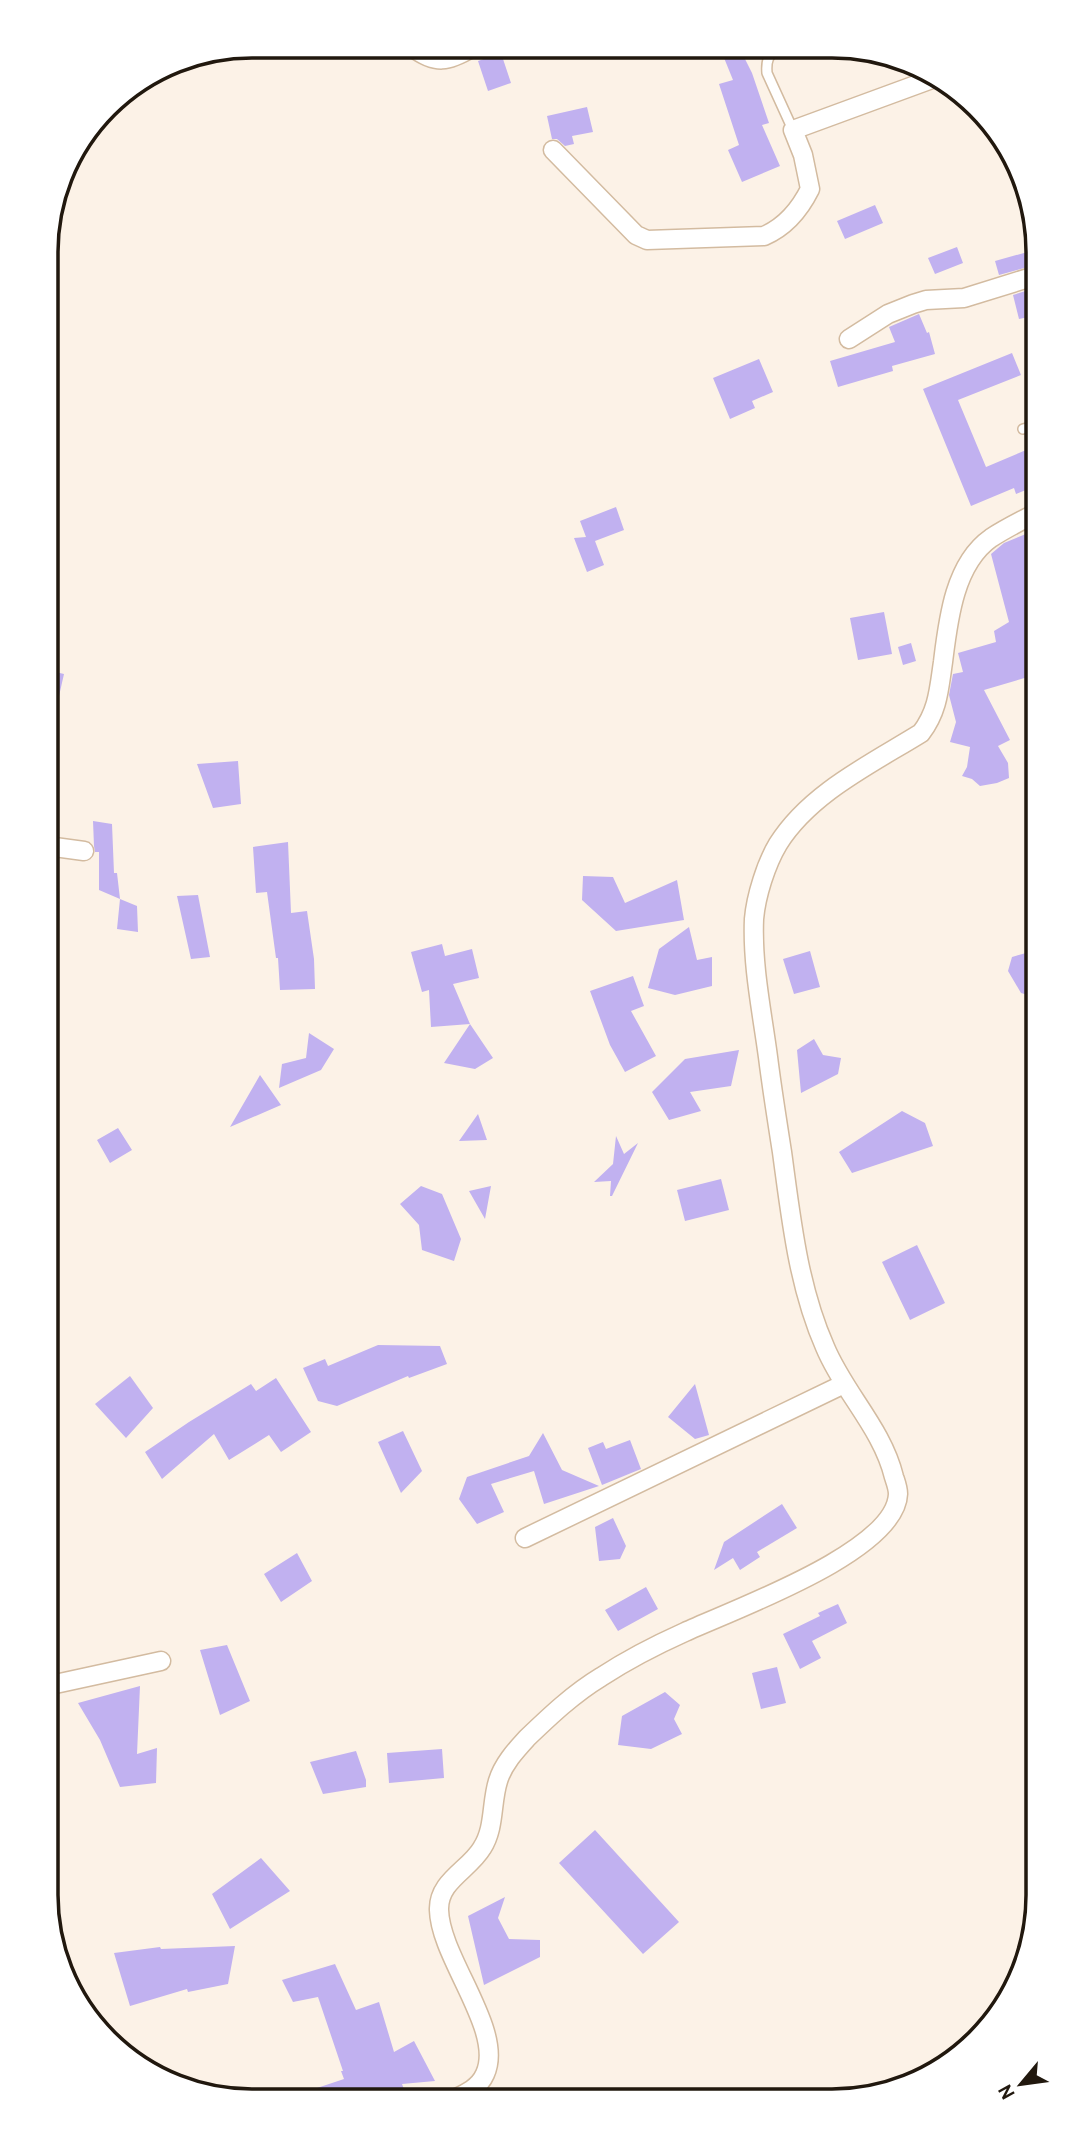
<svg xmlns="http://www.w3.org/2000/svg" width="1084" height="2147" font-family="Overpass,sans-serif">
<rect width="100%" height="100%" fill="#fcf2e7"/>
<path fill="#c1b1f0" d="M720 48 740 49 752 73 769 123 762 125 780 166 742 182 728 150 739 145 719 84 733 80Z
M501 53 511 83 488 91 478 61Z
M587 107 593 132 572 136 574 144 565 146 557 139H552L547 116Z
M875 205 883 223 845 239 837 221Z
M957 247 963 263 935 274 928 258Z
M1038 249 1039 264 999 275 995 261Z
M1038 287V315L1019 319 1013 295Z
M919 314 927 333 929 332 935 354 892 366 893 371 838 387 830 361 895 342 889 327Z
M1012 353 1021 375 958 400 986 467 1038 445V485L1016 494 1014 488 971 506 923 389Z
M759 359 773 392 752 401 755 408 730 419 713 378Z
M616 507 624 530 595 541 604 565 587 572 574 538 586 537 580 521Z
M1038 529V674L984 690 1010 740 998 746 1008 763 1009 778 997 783 980 786 972 779 962 776 967 767 970 747 950 742 956 722 949 695 953 674 963 672 958 653 996 642 994 631 1009 622 991 554 1004 543Z
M884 612 892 654 858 660 850 618Z
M911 643 916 661 903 665 898 647Z
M47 670 64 674 59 696 47 692Z
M238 761 241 804 213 808 197 764Z
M93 821 112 824 114 873H117L120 899 99 890V852H95L94 846Z
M288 842 291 913 307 911 314 959 315 989 280 990 278 958H276L267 892 256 893 253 847Z
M583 876 613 877 625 903 677 880 684 920 616 931 582 900Z
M198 895 210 957 191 959 177 896Z
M120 899 137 906 138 932 117 929Z
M689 927 697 960 712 957V986L675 995 648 988 659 949Z
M442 944 445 956 472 949 479 978 453 984 470 1024 431 1027 429 990 422 992 411 952Z
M810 951 820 987 794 994 783 959Z
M1026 953 1038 961V998L1021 993 1008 971 1012 957Z
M633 976 644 1006 631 1011 656 1056 625 1072 610 1045 590 991Z
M470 1024 493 1058 475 1069 444 1063Z
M309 1033 334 1049 321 1070 279 1088 282 1064 306 1058Z
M814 1039 823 1055 841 1058 838 1074 801 1093 797 1050Z
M739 1050 731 1086 690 1092 701 1111 669 1120 652 1092 685 1059Z
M260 1075 281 1105 230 1127Z
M902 1111 925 1123 933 1146 852 1173 839 1152Z
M478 1114 487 1140 459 1141Z
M118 1128 132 1150 110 1163 97 1140Z
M616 1136 624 1154 638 1143 612 1196H610L611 1181 594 1182 613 1164Z
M721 1179 729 1210 685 1221 677 1190Z
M421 1186 442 1194 461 1239 454 1261 422 1250 419 1225 400 1204Z
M491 1186 485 1219 469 1191Z
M917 1245 945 1303 910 1320 882 1262Z
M378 1345 440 1346 447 1364 409 1378 408 1376 337 1406 318 1401 303 1368 325 1359 328 1366Z
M130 1376 153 1408 126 1438 95 1404Z
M276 1378 311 1432 281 1452 269 1435 229 1460 214 1434 162 1479 145 1452 189 1422 251 1384 256 1391Z
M695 1384 709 1435 695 1439 668 1417Z
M403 1431 422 1471 401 1493 378 1442Z
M543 1433 562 1470 599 1486 544 1504 534 1471 491 1484 504 1512 477 1524 459 1499 467 1477 529 1456Z
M630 1440 641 1469 602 1485 588 1448 603 1442 606 1449Z
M782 1504 797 1528 757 1552 760 1557 740 1570 733 1558 714 1570 724 1542Z
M613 1518 626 1546 620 1559 599 1561 595 1527Z
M297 1553 312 1581 281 1602 264 1574Z
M646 1587 658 1609 618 1631 605 1610Z
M838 1604 847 1623 812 1641 821 1658 800 1669 783 1634 820 1616 818 1613Z
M227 1645 250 1701 220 1715 200 1650Z
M777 1667 786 1703 761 1709 752 1673Z
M140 1686 137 1754 157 1748 156 1783 120 1787 100 1740 78 1703Z
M665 1692 680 1705 674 1719 682 1734 651 1749 618 1745 622 1716Z
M442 1749 444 1778 389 1783 387 1753Z
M356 1751 366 1780V1787L323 1794 310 1762Z
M595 1830 679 1922 643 1954 559 1863Z
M261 1858 290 1891 230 1929 212 1894Z
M505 1897 498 1918 509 1939 540 1940V1957L484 1985 468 1916Z
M235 1946 228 1984 188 1992 187 1989 130 2006 114 1953 160 1947 161 1949Z
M335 1964 356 2010 379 2002 394 2052 414 2041 435 2081 402 2084 408 2100H290V2097L344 2079 341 2071H343L318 1997 293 2002 282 1980Z"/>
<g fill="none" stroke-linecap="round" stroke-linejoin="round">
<defs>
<path id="service" d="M779 49C768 54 766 61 767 73L793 130
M1023 429 1038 425"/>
<path id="minor" d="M412 47C436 65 448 62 473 47
M553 150 636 235 647 240 764 236C785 227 800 209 810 189L803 155 793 130 932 79
M849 339 888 314 913 304 926 300 964 298 1038 275
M47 846 84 851
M525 1538 844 1384
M46 1686 161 1661
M452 2100C465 2094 479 2088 485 2074 505 2031 440 1958 439 1910 438 1881 469 1870 482 1848 495 1828 491 1803 498 1781 503 1764 516 1750 527 1738 550 1716 573 1694 601 1677 627 1660 656 1645 685 1632 732 1610 896 1552 898 1494 898 1488 896 1483 894 1477 882 1428 844 1393 825 1347 798 1286 791 1218 782 1152 777 1120 772 1089 768 1057 762 1012 752 965 754 919 756 896 766 864 778 844 810 793 871 764 921 733 938 711 939 689 943 662 948 621 954 564 991 538 1006 528 1023 520 1038 512"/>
</defs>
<use href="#service" stroke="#d3bba0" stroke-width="12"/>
<use href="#minor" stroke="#d3bba0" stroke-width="21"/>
<use href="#service" stroke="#fff" stroke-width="9"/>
<use href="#minor" stroke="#fff" stroke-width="18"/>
</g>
<path d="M0 0H1084V2147H0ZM252 58H832A194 194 0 0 1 1026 252V1895A194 194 0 0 1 832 2089H252A194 194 0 0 1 58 1895V252A194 194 0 0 1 252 58Z" fill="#fff" fill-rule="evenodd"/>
<path fill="none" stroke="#21180e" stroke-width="3.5" d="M252 58H832A194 194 0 0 1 1026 252V1895A194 194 0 0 1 832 2089H252A194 194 0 0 1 58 1895V252A194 194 0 0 1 252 58Z"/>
<g transform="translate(1021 2084) rotate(241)" stroke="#ffffff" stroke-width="5" paint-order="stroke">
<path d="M0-5L12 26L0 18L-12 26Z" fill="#21180e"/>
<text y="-10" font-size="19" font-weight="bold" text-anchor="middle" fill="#21180e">N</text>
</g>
</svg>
